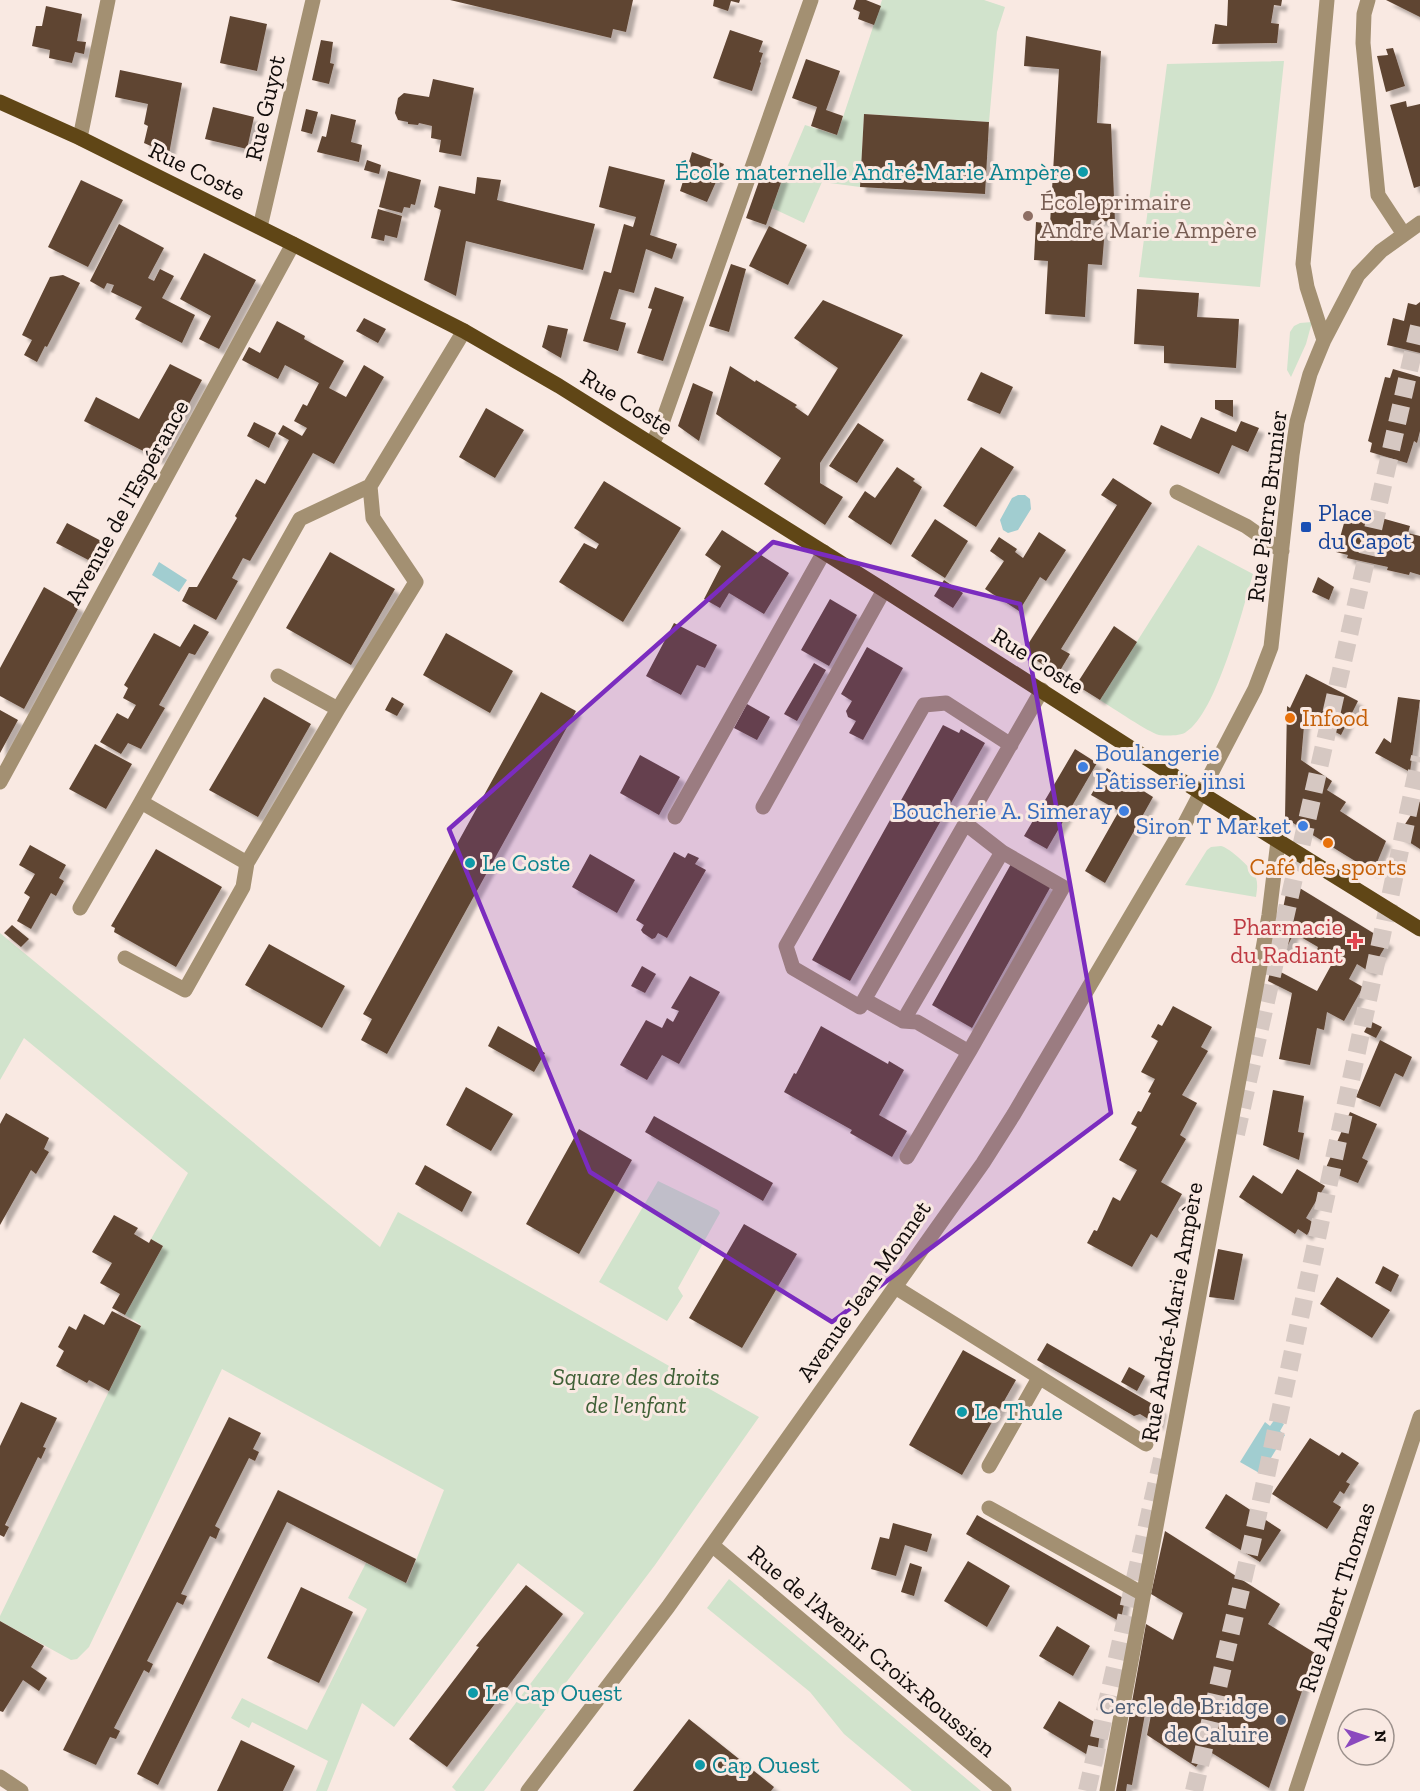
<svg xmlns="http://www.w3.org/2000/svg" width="1420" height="1791" font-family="'Zilla Slab',serif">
<defs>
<filter id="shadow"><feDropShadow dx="5.5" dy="5.5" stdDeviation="1.5" flood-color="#0004"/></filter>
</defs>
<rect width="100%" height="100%" fill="#f9e9e2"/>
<path fill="#d1e3cc" d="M882 0H984L1005 7 997 32 989 122 864 114 860 187 822 182 804 223 772 208 783 177 805 125 837 135Z
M1284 61 1260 287 1139 277 1167 64Z
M1312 322 1306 344 1291 377 1287 370 1290 332 1294 326 1300 323Z
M1198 545 1253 574C1243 609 1216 714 1186 732 1181 736 1166 736 1159 735 1148 732 1113 708 1100 700Z
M1221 846C1230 848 1253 869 1256 878 1258 884 1257 890 1256 897L1185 885 1207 850 1211 847Z
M0 933 380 1247 398 1212 759 1417 655 1565 484 1791H456L452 1787 584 1613 518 1563 394 1727 362 1703 327 1791H316L328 1761 252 1722 249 1728 231 1718 242 1698 307 1730 367 1609 348 1598 366 1563 407 1583 444 1490 222 1369 89 1647 77 1659 71 1660 0 1621V1616L141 1325 125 1315 163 1246 151 1239 188 1173 24 1038 0 1080Z
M658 1181 718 1210 720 1213 678 1288 683 1296 667 1321 599 1282Z
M729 1579 981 1791H912L844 1734 810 1692 707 1608Z"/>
<path fill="#a1cdd0" d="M1018 495H1025L1030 499 1031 509 1018 530 1008 533 1003 530 1000 520 1012 498Z
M159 562 187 580 179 592 152 575Z
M1275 1419 1284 1424 1280 1431 1285 1435 1261 1474 1240 1462 1265 1422 1270 1426Z"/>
<path fill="#5f4533" filter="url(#shadow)" d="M450 0H633L626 32 613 29 611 38Z
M714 0H740L739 3 731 1 728 11 713 6Z
M856 0H866L881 6 874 25 858 19 860 12 853 9Z
M1228 0H1282L1281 6 1274 5 1271 23 1279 24 1277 43 1212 44 1215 24 1227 26Z
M1386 0H1420V17Z
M46 6 82 14 77 41 86 42 84 54 75 52 72 63 49 58 50 50 32 46 36 26H42Z
M230 16 267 24 257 71 220 63Z
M730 30 763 41 759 52 763 53 760 62 761 63 752 91 713 78Z
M1026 36 1101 51 1097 123 1111 124 1115 222 1091 220 1090 227 1105 228 1102 265 1088 264 1085 317 1045 314 1048 261 1034 260 1036 222 1050 224 1059 69 1024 66Z
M321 40 333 42 330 63 334 64 329 84 312 80Z
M1393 48 1405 86 1386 92 1377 56 1388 55 1386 49Z
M806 59 840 71 826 110 843 116 837 135 811 126 817 107 792 98Z
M120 70 182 83 169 154 144 143 148 126 144 124 148 104 115 97Z
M433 79 474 88 461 156 439 152 441 140 431 138 432 126 419 123 418 125 408 124V122L398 120 395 113 398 98 404 93 429 97Z
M1406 101 1407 107 1420 104V186L1414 188 1390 105Z
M213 107 254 117 247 149 205 139Z
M306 109 318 112 312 134 301 131Z
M331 114 356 120 351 142 362 145 359 162 317 152 322 136 326 137Z
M864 114 989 122 985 194 860 187Z
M692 152 724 164 707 202 680 191Z
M367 160 381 165 379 174 364 170Z
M609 166 665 180 650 235 677 244 672 259 646 249 634 293 619 289 610 319 626 323 618 351 583 341 604 271 611 273 624 224 633 227 636 217 599 207Z
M763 170 783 177 766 225 746 218Z
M388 171 421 180 415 205 411 204 410 208 404 207 402 213 379 207Z
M477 177 501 180 497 200 595 224 583 270 466 241 456 296 424 280 441 210 434 207 439 186 475 194Z
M81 180 123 200 88 267 48 247Z
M378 209 402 216 397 238 385 235 384 241 371 238Z
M119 224 164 248 148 278 154 281 160 269 174 276 162 298 195 315 182 343 135 319 142 307 111 292 114 285 107 283 104 289 90 281Z
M769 226 807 245 788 285 749 266Z
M204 253 256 280 219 349 199 339 211 316 180 299Z
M731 264 746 269 729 332 709 326Z
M63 275 80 283 47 347 45 346 37 362 24 355 32 340 22 335 50 277Z
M655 287 684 297 663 361 637 353 652 309 648 308Z
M1137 289 1199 293 1197 317 1239 319 1236 368 1164 363V346L1134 344Z
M823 300 903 335 820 463V483L843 497 825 525 764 484 781 458 716 414 730 366 755 382 756 380 797 405 795 407 808 416 838 368 794 338Z
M1420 302V353L1387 345 1393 318 1404 321 1408 303 1416 305Z
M364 318 386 329 378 343 356 331Z
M277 321 305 336 304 339 344 361 329 388 346 397 364 365 384 377 334 464 313 453 250 561 243 558 232 578 238 581 216 620 182 601 189 587H197L237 518 235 516 256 479 265 484 289 440 278 434 283 425 302 436 307 428 294 421 303 404 307 406 319 383 285 365 278 379 242 360 249 347 260 353Z
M548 325 568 329 561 358 542 347Z
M170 364 202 380 159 459 84 421 96 397 139 419Z
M1393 369 1420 377V431L1417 443 1414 441 1407 463 1370 452 1372 443 1368 441 1385 377 1390 378Z
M981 372 1013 387 1000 414 967 400Z
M693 383 713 392 699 441 678 426Z
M1215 400H1233V417L1215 409Z
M486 408 524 430 495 478 459 457Z
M1201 417 1236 432 1241 421 1259 428 1248 452 1232 445 1219 474 1153 444 1161 425 1191 439Z
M254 422 276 433 269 448 247 436Z
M858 423 884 440 857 483 829 466Z
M981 447 1014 467 976 527 943 506Z
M897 467 915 479 913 481 922 487 891 545 848 517 865 491 875 498Z
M1113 478 1152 503 1061 649 1070 654 1058 674 1023 652 1117 505 1101 495Z
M604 481 681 528 623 622 559 582 584 543 596 549 599 544 574 528Z
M1367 514 1410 526 1408 533 1420 536V575L1410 572 1409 575 1387 570 1388 567 1347 558 1348 555 1336 552 1346 516 1364 521Z
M935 519 968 541 945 578 911 556Z
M67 523 107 544 96 564 56 543Z
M722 530 789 573 764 614 729 593 720 608 704 599 721 566 705 555Z
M1039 532 1066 550 1046 581 1040 577 1019 611 985 589 1004 561 990 551 999 537 1017 549 1015 552 1023 558Z
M330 552 395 589 351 665 286 628Z
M1318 577 1334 587 1329 600 1312 592Z
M944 580 963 593 953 608 934 596Z
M44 587 79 607 24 709 0 696V668Z
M830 599 857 615 829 666 801 650Z
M674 623 717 645 705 668 697 665 681 695 646 676Z
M194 624 209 632 195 655 189 653 159 705 165 708 141 749 128 743 121 754 100 742 117 713 128 719 136 705 123 698 128 688 124 685 154 633 180 647Z
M1114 626 1137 642 1100 700 1076 685Z
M446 633 513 671 490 713 423 675Z
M867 647 903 668 863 740 849 733 856 721 848 717 846 711 852 701 841 694Z
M814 663 826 670 797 721 784 714Z
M1306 674 1358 701 1341 735 1307 717 1304 726 1301 760 1332 781 1327 790 1346 802 1340 811 1386 841 1373 872 1285 818 1287 706 1290 708Z
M541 692 576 711 387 1054 361 1040 372 1019 363 1014Z
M264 697 311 724 258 817 209 790Z
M392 697 404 704 397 716 385 710Z
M1398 697 1420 700 1410 772 1375 753 1384 738 1391 743Z
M747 704 770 717 757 740 734 728Z
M0 710 18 720 0 753Z
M943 725 959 733 961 729 985 743 850 981 812 960Z
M95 744 132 764 106 809 69 789Z
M1075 749 1097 763 1047 849 1024 836Z
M640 755 680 777 659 815 620 793Z
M1107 768 1153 797 1105 883 1085 871 1119 811 1091 795Z
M1420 801V849L1398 835Z
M30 845 66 865 59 878 64 881 56 896 51 893 31 929 17 921 30 897 24 893 35 874 19 865Z
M156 849 222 887 176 967 114 932 115 928 111 926Z
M674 852 685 858 688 853 699 858 695 864 706 870 667 938 658 933 655 938 652 939 643 933 641 930 644 925 636 920Z
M590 854 635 880 617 913 572 887Z
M1011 864 1051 886 972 1028 932 1005Z
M1298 887 1388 942 1370 972 1357 964 1349 979 1363 987 1344 1021 1327 1012 1324 1030 1317 1028 1310 1065 1279 1059 1292 993 1268 981 1271 967 1317 991 1334 960 1317 950 1318 947 1294 933 1285 951 1275 947 1287 889Z
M12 925 29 939 21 947 4 933Z
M269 944 345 986 322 1028 245 985Z
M642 966 656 974 645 993 631 986Z
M690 976 720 992 679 1064 662 1055 647 1080 620 1065 646 1020 662 1028 667 1018 673 1022 679 1011 671 1008Z
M1173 1006 1212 1027 1201 1047 1208 1051 1182 1095 1197 1103 1180 1135 1186 1139 1161 1182 1182 1194 1157 1238 1151 1234 1132 1267 1087 1243 1094 1230 1097 1231 1113 1197 1120 1201 1137 1170 1119 1160 1137 1127 1131 1124 1138 1111 1141 1112 1151 1093 1148 1092 1155 1079 1141 1072 1158 1041 1151 1037 1158 1024 1162 1026Z
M1370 1021 1382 1027 1376 1038 1364 1032Z
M498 1026 545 1053 534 1072 488 1046Z
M821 1026 888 1064 889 1061 904 1070 879 1115 907 1131 892 1157 850 1133 852 1130 784 1092 794 1073 796 1074Z
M1380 1040 1412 1057 1403 1077 1395 1073 1380 1107 1356 1097Z
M466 1087 513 1114 491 1151 446 1125Z
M1273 1090 1304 1096 1298 1132 1304 1133 1299 1160 1263 1145Z
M1350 1112 1377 1124 1362 1158 1368 1161 1358 1183 1325 1170Z
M6 1113 49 1138 44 1149 49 1152 36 1174 31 1170 0 1225V1124Z
M654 1116 773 1183 763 1201 645 1132Z
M579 1129 632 1160 579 1254 526 1224Z
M425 1165 472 1192 462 1212 415 1184Z
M1297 1169 1325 1186 1306 1218 1314 1223 1307 1235 1298 1229 1295 1234 1239 1197 1253 1175 1282 1194Z
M114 1215 138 1228 134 1234 149 1243 151 1239 163 1246 125 1315 112 1308 120 1294 100 1283 112 1263 92 1252Z
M744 1224 797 1254 742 1348 689 1318Z
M1218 1249 1243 1254 1234 1300 1209 1297Z
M1383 1266 1399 1275 1391 1292 1375 1283Z
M1337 1277 1390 1310 1372 1338 1320 1304Z
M112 1311 141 1326 109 1391 89 1380 87 1383 56 1366 64 1351 58 1347 69 1326 76 1330 84 1314 104 1325Z
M1047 1343 1161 1409 1158 1425 1140 1414 1134 1416 1037 1360Z
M963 1350 1016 1380 962 1475 909 1445Z
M1129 1367 1145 1376 1137 1391 1121 1382Z
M21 1402 57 1418 43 1447 46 1448 41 1459 38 1457 5 1525 9 1527 4 1537 0 1535V1446Z
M229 1417 261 1433 253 1449 259 1452 255 1461 249 1458 215 1526 220 1529 216 1539 210 1536 181 1594 187 1596 183 1605 177 1602 147 1661 153 1664 149 1673 144 1670 114 1728 120 1731 116 1739 110 1737 96 1765 63 1750Z
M1310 1438 1339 1456 1342 1452 1359 1463 1346 1482 1350 1484 1344 1494 1340 1491 1333 1502 1341 1507 1327 1529 1272 1494Z
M278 1490 416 1559 406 1583 287 1522 158 1785 137 1774Z
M1226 1494 1281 1530 1260 1562 1205 1528Z
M977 1515 1125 1599 1121 1619 1117 1620 966 1534Z
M893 1523 932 1534 927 1552 905 1545 896 1576 871 1569 880 1537 889 1539Z
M1165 1531 1280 1604 1268 1624 1315 1653 1269 1788 1207 1750 1196 1767 1147 1735 1151 1715 1145 1714 1132 1785 1127 1784 1126 1791H1116L1146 1624 1173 1640 1183 1613 1151 1594Z
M968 1561 1010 1586 987 1627 944 1601Z
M910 1563 922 1567 914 1596 901 1592Z
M526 1585 563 1614 447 1767 409 1739 479 1647 476 1646Z
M301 1587 353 1612 319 1683 267 1658Z
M0 1621 44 1646 31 1667 47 1678 39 1691 23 1680 3 1712 0 1711Z
M1057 1626 1090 1646 1073 1676 1039 1656Z
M1059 1701 1101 1726 1096 1760 1043 1728Z
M689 1719 774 1787 771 1791H633Z
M241 1740 295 1766 283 1791H217Z"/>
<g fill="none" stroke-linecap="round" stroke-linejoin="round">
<path stroke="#d6c8c2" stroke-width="18" stroke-dasharray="18 9" stroke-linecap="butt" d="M1236 1134 1420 322
M1087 1791 1162 1459
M1194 1791 1254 1533 1420 757"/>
<path stroke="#a39072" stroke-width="15" d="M1368 0 1364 14 1363 43 1378 195 1403 233
M80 138 108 0
M260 227 313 0
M1324 340 1307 287 1303 264 1327 0
M652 444 661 426 811 0
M370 486 300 519 141 802 247 863 338 709 416 582 373 518 370 486 464 331
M1177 492 1246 526 1282 551
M278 676 338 709
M1011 745 946 703 924 705 786 946 793 968 860 1007 1042 690
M0 782 293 244
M763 807 884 590
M675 817 824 552
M80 908 141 802
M125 958 185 990 243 887 247 863
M865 1000 903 1021 917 1022 969 1052 1063 887 1002 852 966 824
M903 1021 1002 852
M907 1157 969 1052
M895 1287 1146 1444
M989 1466 1039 1378
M989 1508 1143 1594
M712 1545 1004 1791
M0 1777 21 1791
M528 1791 668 1607 983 1163 1014 1114 1182 829 1255 689 1271 647 1292 455 1297 422 1310 374 1324 340 1358 275 1381 251 1420 223
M1107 1791 1256 988 1269 915 1278 841
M1296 1791 1420 1417"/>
<path stroke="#604616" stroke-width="15" d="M0 102 80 138 293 244 464 331 559 386 884 590 1201 793 1420 929"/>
</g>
<path fill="#7b2cbf" fill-opacity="0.2" stroke="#7b2cbf" stroke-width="4.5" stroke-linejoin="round" d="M773 542 1020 604 1111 1113 832 1322 590 1172 449 829Z"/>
<g fill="#0f9aa8" stroke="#f9e9e2" stroke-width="2">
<circle cx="1083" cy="172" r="6"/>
<circle cx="470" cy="863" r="6"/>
<circle cx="962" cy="1412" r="6"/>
<circle cx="473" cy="1693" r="6"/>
<circle cx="700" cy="1765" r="6"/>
</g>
<circle fill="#8d6e63" stroke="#f9e9e2" stroke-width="2" cx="1028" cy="216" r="6"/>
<rect fill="#1a4fb4" stroke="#f9e9e2" stroke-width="2" x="1300" y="521" width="12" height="12" rx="3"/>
<g fill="#e8710a" stroke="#f9e9e2" stroke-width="2">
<circle cx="1290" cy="718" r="6"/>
<circle cx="1328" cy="843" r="6"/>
</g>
<g fill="#3f7fe0" stroke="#f9e9e2" stroke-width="2">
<circle cx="1083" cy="767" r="6"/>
<circle cx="1124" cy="811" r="6"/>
<circle cx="1303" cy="826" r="6"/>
</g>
<path fill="#e0444e" stroke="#f9e9e2" stroke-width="2" d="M1352 932h6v6h6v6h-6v6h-6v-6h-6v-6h6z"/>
<circle fill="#5c6f8a" stroke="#f9e9e2" stroke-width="2" cx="1281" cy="1720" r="6"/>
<g text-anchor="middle" stroke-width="6" stroke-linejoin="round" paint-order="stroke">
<g font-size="24" fill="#110c0a" stroke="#f9e9e2">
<text transform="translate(265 108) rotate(-77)" y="8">Rue Guyot</text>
<text transform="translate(197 171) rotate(26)" y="8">Rue Coste</text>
<text transform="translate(627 402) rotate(32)" y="8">Rue Coste</text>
<text transform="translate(127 502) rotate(-61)" y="8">Avenue de l'Espérance</text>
<text transform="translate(1267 506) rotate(-83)" y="8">Rue Pierre Brunier</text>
<text transform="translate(1038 661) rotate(32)" y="8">Rue Coste</text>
<text transform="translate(864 1291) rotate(-55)" y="8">Avenue Jean Monnet</text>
<text transform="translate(1172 1312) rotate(-80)" y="8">Rue André-Marie Ampère</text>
<text transform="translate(1337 1597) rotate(-72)" y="8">Rue Albert Thomas</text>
<text transform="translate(872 1651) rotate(40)" y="8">Rue de l'Avenir Croix-Roussien</text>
</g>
<g font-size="24" fill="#0d838f" stroke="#f9e9e2" text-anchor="start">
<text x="1071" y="180" text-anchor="end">École maternelle André-Marie Ampère</text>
<text x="482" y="871">Le Coste</text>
<text x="974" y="1420">Le Thule</text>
<text x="485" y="1701">Le Cap Ouest</text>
<text x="712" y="1773">Cap Ouest</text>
</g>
<g font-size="24" fill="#785e54" stroke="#f9e9e2" text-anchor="start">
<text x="1040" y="210">École primaire<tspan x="1040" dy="28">André Marie Ampère</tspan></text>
</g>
<g font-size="24" fill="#164399" stroke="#f9e9e2" text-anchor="start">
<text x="1318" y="521">Place<tspan x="1318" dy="28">du Capot</tspan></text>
</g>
<g font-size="24" fill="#c56008" stroke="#f9e9e2" text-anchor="start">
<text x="1302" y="726">Infood</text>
<text x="1328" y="875" text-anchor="middle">Café des sports</text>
</g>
<g font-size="24" fill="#366cbe" stroke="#f9e9e2" text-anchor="end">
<text x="1095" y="761" text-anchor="start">Boulangerie<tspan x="1095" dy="28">Pâtisserie jinsi</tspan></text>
<text x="1112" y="819">Boucherie A. Simeray</text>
<text x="1291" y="834">Siron T Market</text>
</g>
<g font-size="24" fill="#be3a42" stroke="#f9e9e2" text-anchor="end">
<text x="1343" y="935">Pharmacie<tspan x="1343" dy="28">du Radiant</tspan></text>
</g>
<g font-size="24" font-style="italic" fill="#3f6036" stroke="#f9e9e2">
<text x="636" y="1385">Square des droits<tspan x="636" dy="28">de l'enfant</tspan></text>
</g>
<g font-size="24" fill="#4e5e75" stroke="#f9e9e2" text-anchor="end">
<text x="1269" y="1714">Cercle de Bridge<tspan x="1269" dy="28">de Caluire</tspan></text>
</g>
</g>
<g transform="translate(1366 1737) rotate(87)"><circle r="28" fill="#f9e9e2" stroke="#9c918c" stroke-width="1.5"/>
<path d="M0-4.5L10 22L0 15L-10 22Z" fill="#8b49be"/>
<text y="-9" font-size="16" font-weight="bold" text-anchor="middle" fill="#110c0a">N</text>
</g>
</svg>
